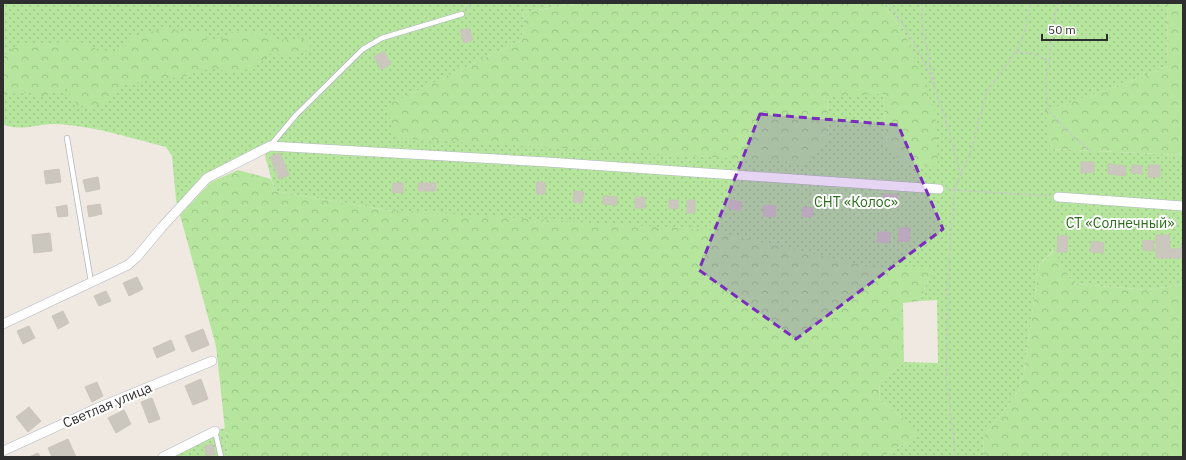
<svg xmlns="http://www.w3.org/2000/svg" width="1186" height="460" font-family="'IBM Plex Sans',sans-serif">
<defs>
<pattern id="grass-dots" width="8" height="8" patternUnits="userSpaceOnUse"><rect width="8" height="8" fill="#b6e59e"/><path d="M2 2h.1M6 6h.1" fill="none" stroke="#9dc588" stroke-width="1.8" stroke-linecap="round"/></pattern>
<pattern id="forest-crowns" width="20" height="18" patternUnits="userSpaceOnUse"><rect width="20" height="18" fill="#b6e59e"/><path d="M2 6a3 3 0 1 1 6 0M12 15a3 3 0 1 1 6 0" fill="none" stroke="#9dc588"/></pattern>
</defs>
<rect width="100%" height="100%" fill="#efe9e1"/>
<path fill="url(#grass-dots)" d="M3 3H581L524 12 522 40 388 105 829 137 827 95 883 93 887 148 906 37 883 3H1167L1168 66 1142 77 1046 111 1051 149 1183 155V284L1148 290 1077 284 1070 279 1053 251 1039 265 1024 372 1017 394 984 436 983 457H882L908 442 901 417 879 399 880 382 904 362 938 363 937 300 920 301 932 269H878L386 210 275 191 265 156 269 147 207 178 179 209 176 200 172 156 166 147C131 138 90 125 54 124 38 124 18 132 3 124Z
M225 428 228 457H163L215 431Z"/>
<path fill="url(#forest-crowns)" d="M581 3H883L906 37 936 114 938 167 903 162 887 148 883 94 827 96 829 137 808 163 394 138 387 105 522 40 524 12Z
M1167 3H1183V155L1051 149 1045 111 1142 77 1168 66Z
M167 28 185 33H205L207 41H218L231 32 263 33 276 40 303 39 311 43 309 49 294 55 270 54 260 63 237 74 213 68 181 77 122 84 106 101 91 108 77 105 66 88 40 98 30 93 3 94V56L14 48 27 43 42 44 72 41 85 44 96 49 114 52 125 48 130 37Z
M238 170 271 179 275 191 386 210 709 230 878 269H932L920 301 903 303 904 362 880 382 879 399 901 417 917 433 908 442 882 457H228L216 346 180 215 211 182Z
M1054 251 1070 279 1077 284 1148 290 1183 284V457H983L984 436 1017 394 1024 372 1039 265Z"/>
<path fill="#cbc7bf" stroke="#cbc5ba" d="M469 28 473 40 464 43 460 31Z
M384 51 391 64 381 70 374 57Z
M280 153 289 175 279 179 270 157Z
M1081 162H1094V172L1081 173Z
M1108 164 1126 166 1125 176 1108 174Z
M1132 165 1142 166V174L1131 173Z
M1148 165H1160V177H1148Z
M59 169 61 182 46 184 44 171Z
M98 177 100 189 86 192 83 180Z
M537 182H545V194H536Z
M393 183H403V193L392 192Z
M419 183H436L435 191H418Z
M574 191 584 192 582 203 573 202Z
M883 194 898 195 897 208 882 207Z
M603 196 617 197V205L603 204Z
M635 197H645V208H635Z
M669 200H678V209L669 208Z
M687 200H695V213H687Z
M730 200 742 202 740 211 728 208Z
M100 204 102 214 89 217 87 206Z
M67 205 68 216 58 217 56 207Z
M764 205 776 206 775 217 763 216Z
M803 207 813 208 812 217 802 216Z
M899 228H910L909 242 898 241Z
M878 232H890L889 243 877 242Z
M50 233 52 251 34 253 32 235Z
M1156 235H1169L1170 249H1181V243H1183V258H1156Z
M1058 236H1068L1067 252H1057Z
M1143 240 1154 241 1153 251 1143 250Z
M1092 241 1104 243 1103 253 1090 252Z
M137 277 143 289 129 296 123 283Z
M106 291 111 301 99 306 94 296Z
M63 311 69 323 58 329 52 316Z
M29 326 35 338 23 344 17 331Z
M203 329 209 345 192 352 185 336Z
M171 340 175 350 157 358 153 348Z
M201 379 208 399 193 405 185 386Z
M97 382 103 396 92 402 85 387Z
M152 398 160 419 149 423 141 402Z
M29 407 41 421 28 432 16 417Z
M124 410 131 424 116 433 108 418Z
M68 439 76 457H52L48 448Z
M212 444 215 454 207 456 204 447Z
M38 453 40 457H29Z"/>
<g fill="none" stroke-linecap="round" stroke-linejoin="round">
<defs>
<path id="lane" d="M67 138 91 282
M270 146 296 115 363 49 382 38 462 14
M215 431 221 457"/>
<path id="street" d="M1058 197 1183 206
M3 324 128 265 137 257 162 227 207 178 270 146 547 162 939 189
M3 451 95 409 212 361
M163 457 215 431"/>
</defs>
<use href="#lane" stroke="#b4b7c1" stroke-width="6"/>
<use href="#street" stroke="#b4b7c1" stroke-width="10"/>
<path stroke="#c9c9c9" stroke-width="1.5" stroke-dasharray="3 2" stroke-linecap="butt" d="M889 3C900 20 912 38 921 56 940 92 950 136 961 176
M922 3V25L935 87
M1057 3 1046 82 1048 109 1065 129 1091 151
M466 9 472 3
M1015 52 1032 53 1049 61
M947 189 954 190 948 280 947 380 955 452 954 457
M954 190 971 151 986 94C997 74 1017 56 1024 34 1027 24 1028 13 1030 3
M954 190 1050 196"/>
<use href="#lane" stroke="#fff" stroke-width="4.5"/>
<use href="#street" stroke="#fff" stroke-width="9"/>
</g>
<path fill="#7b2cbf" fill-opacity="0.2" stroke="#7b2cbf" stroke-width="3" stroke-dasharray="8 5" stroke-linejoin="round" d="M760 114 898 125 943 229 796 339 699 270Z"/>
<g text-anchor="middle" stroke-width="4" stroke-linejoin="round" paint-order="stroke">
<g font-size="14" fill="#2c6e1b" stroke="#fff">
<text x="856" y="207">СНТ «Колос»</text>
<text x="1120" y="228">СТ «Солнечный»</text>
</g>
<g font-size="14" fill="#2e2e2e" stroke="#fff">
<text transform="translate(107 405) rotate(-23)" y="5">Светлая улица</text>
</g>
</g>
<rect width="1186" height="460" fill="none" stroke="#2e2e2e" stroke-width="8"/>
<path d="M1042 34v6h65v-6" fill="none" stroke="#2e2e2e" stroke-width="2"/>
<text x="1048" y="34" font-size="12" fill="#2e2e2e" stroke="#ffffff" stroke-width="3" paint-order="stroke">50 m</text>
</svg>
